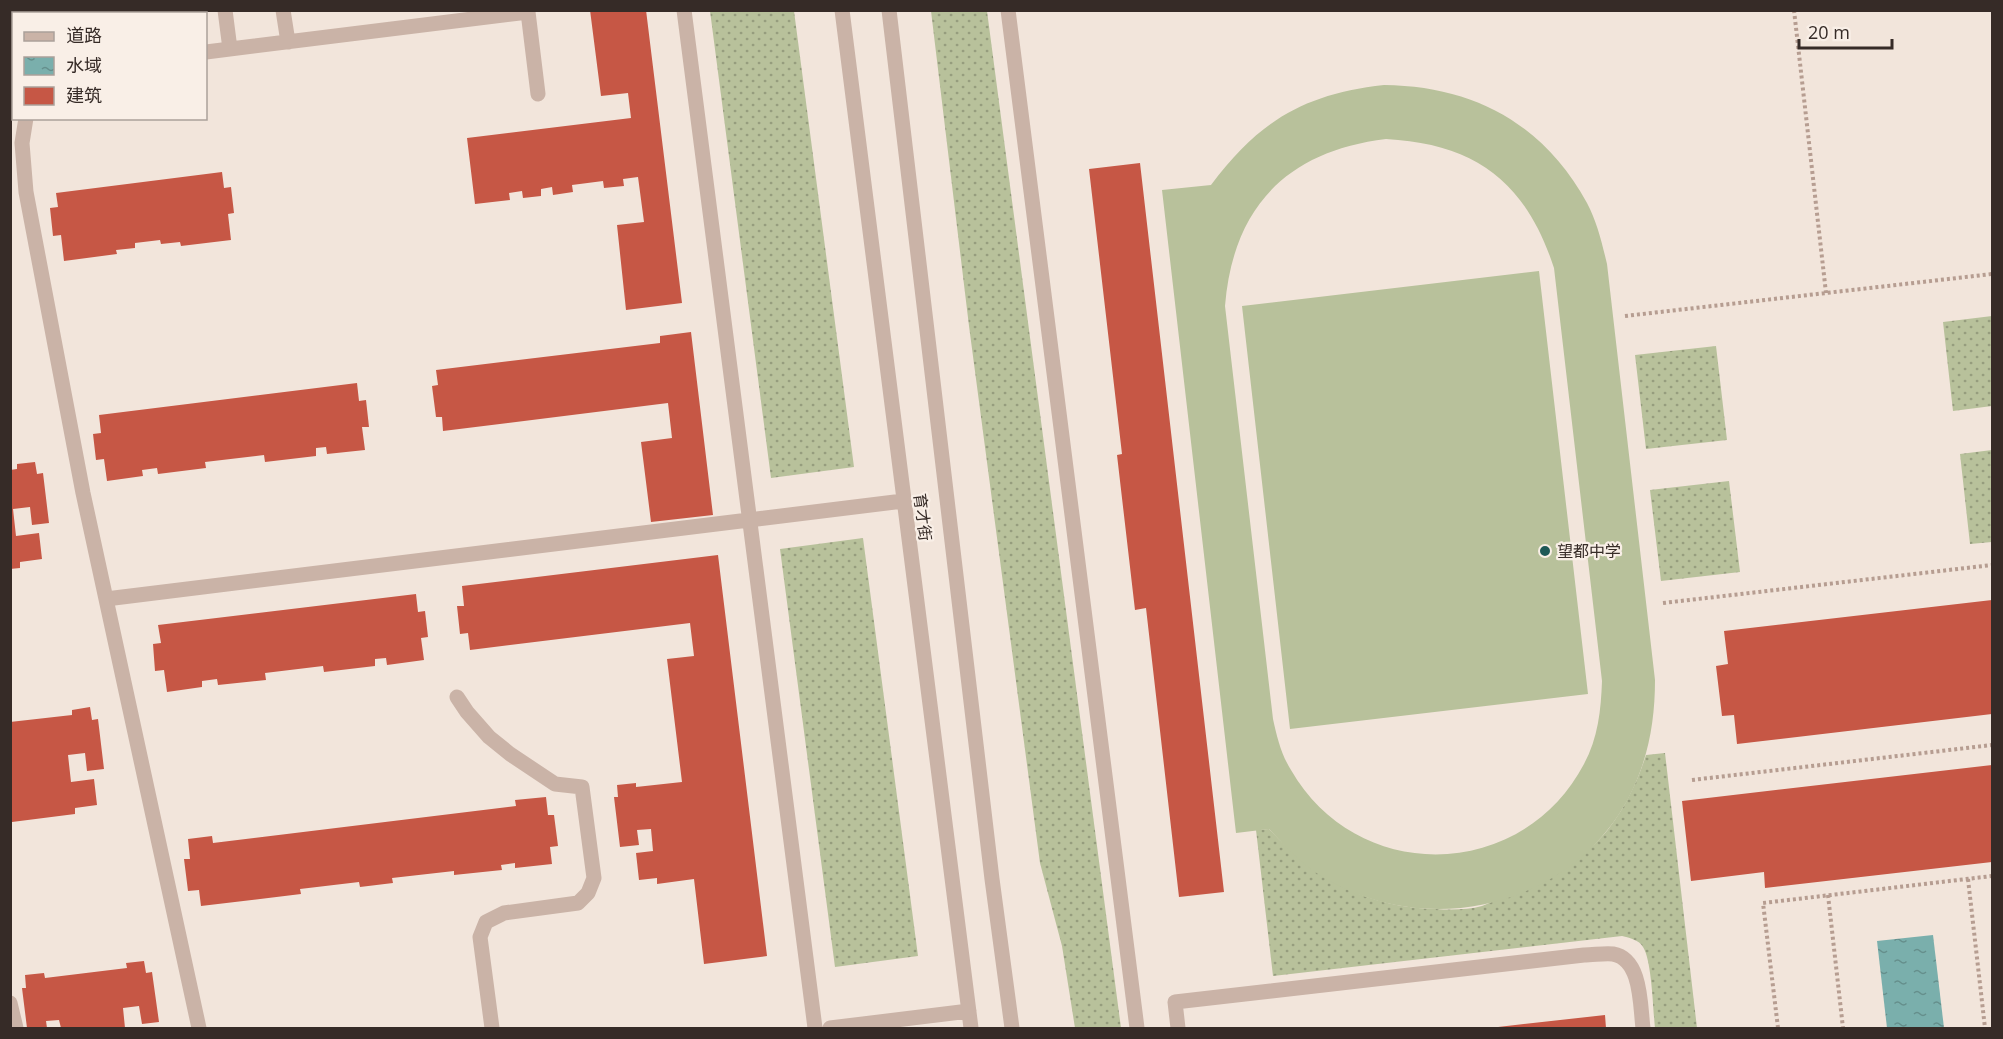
<svg xmlns="http://www.w3.org/2000/svg" width="2003" height="1039" font-family="'Open Sans','Noto Sans SC',sans-serif">
<defs>
<pattern id="grass-dots" width="8" height="8" patternUnits="userSpaceOnUse" patternTransform="scale(1.5)"><rect width="8" height="8" fill="#b8c19b"/><path d="M2 2h.1M6 6h.1" fill="none" stroke="#969d7e" stroke-width="1.8" stroke-linecap="round"/></pattern>
<pattern id="water-ripples" width="26" height="14" patternUnits="userSpaceOnUse" patternTransform="scale(1.5)"><rect width="26" height="14" fill="#7aafac"/><path d="M2 4q2-2 4 0t4 0M15 11q2-2 4 0t4 0" fill="none" stroke="#658f8c"/></pattern>
</defs>
<rect width="100%" height="100%" fill="#f2e5db"/>
<path fill="url(#grass-dots)" d="M710 11H794L854 467 771 478Z
M931 11H987L1121 1028H1075L1062 946 1040 863 969 326Z
M1992 316V406L1953 411 1943 322Z
M1716 346 1727 440 1646 449 1635 355Z
M1992 450V542L1970 544 1960 454Z
M1729 481 1740 572 1661 581 1650 490Z
M863 538 918 956 835 967 780 549Z
M1665 753 1697 1028H1655C1653 1010 1652 961 1643 947 1639 940 1630 938 1622 936L1273 976 1256 830 1269 829C1315 879 1367 908 1436 909 1450 910 1468 910 1482 906 1501 899 1520 886 1538 876 1553 868 1577 859 1590 848 1616 827 1636 787 1646 755Z"/>
<path fill="#b8c19b" fill-rule="evenodd" d="M1384 85C1473 86 1543 123 1587 203 1597 222 1602 243 1607 264L1655 680C1655 722 1648 761 1628 799 1567 912 1416 942 1312 870 1296 858 1283 844 1269 829L1236 833 1162 190 1211 185C1259 121 1304 94 1384 85ZM1386 139C1476 144 1526 182 1554 268L1602 681C1601 710 1598 738 1584 764 1522 882 1357 885 1291 770 1281 754 1277 737 1273 719L1225 306C1233 207 1287 151 1386 139Z
M1539 271 1588 694 1290 729 1242 306Z"/>
<path fill="url(#water-ripples)" d="M1933 935 1944 1028H1887L1877 941Z"/>
<path fill="#c65745" d="M10 10H97V12L14 14V36L10 37Z
M121 10H154V14H122Z
M590 10H646L682 303 626 310 617 225 644 222 638 177 623 179 624 186 604 188 603 181 572 185 573 192 553 195 552 187 541 189V196L523 198 522 191 509 193 510 200 475 204 467 138 631 118 628 93 601 96Z
M1140 163 1224 892 1179 897 1146 608 1135 610 1117 455 1122 454 1089 169Z
M222 172 224 188 231 187 234 213 228 214 231 240 181 246 180 242 161 244 160 240 135 243V248L116 250 117 254 64 261 61 235 53 236 50 208 58 207 56 193Z
M691 332 713 515 651 522 641 442 672 438 668 403 443 431 442 417H436L432 386 438 385 436 370 660 343V336Z
M357 383 359 401 366 400 369 427H362L365 450 327 454 326 447 316 448V456L265 462 264 455 205 462 206 468 158 474 157 468 142 470 143 476 107 481 104 459 96 460 93 434 101 433 99 415Z
M35 462 37 474 43 473 49 523 32 525 30 507 13 509 16 536 39 533 42 559 20 562V568L10 569V470L17 469V464Z
M718 555 767 956 704 964 694 879 657 884V878L639 880 636 853 653 851 651 829 637 830 639 845 620 847 614 797H618L617 785 636 783V787L682 782 667 659 694 656 690 623 470 650 468 633 460 634 457 606H464L462 586Z
M416 594 418 612 425 611 428 637 421 638 424 660 387 665 386 658 375 659V666L324 672 323 666 265 673 266 680 218 685 217 679 202 681V687L167 692 164 670 155 671 153 644 161 643 158 625Z
M1992 600V714L1737 744 1734 715 1722 716 1716 666 1728 664 1724 631Z
M90 707 92 720 98 719 104 769 87 771 85 753 68 755 71 782 94 779 97 805 75 808V814L12 822 10 722 72 715V710Z
M1992 765V862L1765 888 1764 872 1691 881 1682 801Z
M546 797 548 815H554L558 846 550 847 552 864 515 868V863L501 865 502 870 454 875V871L392 878 393 883 360 887 359 882 300 889 301 894 201 906 199 890 188 891 184 859H190L188 839 212 836 213 843 516 806 515 800Z
M144 961 146 973 152 972 159 1022 142 1024 139 1006 123 1008 125 1028H61L59 1020 46 1021 47 1028H27L22 988H26L25 975 44 973 45 978 127 968 126 963Z
M1605 1015 1606 1028H1498V1027Z"/>
<g fill="none" stroke-linecap="round" stroke-linejoin="round">
<path stroke="#b69d91" stroke-width="4" stroke-dasharray="3 3" stroke-linecap="butt" d="M1794 10 1826 293
M1625 316 1992 274
M1663 603 1992 565
M1692 780 1992 745
M1968 879 1985 1028
M1828 895 1843 1028
M1778 1028 1763 903 1992 876"/>
<path stroke="#cab3a7" stroke-width="15" d="M225 10 230 49
M283 10 288 42
M684 10 815 1028
M842 10 971 1028
M889 10 992 879 1012 1028
M1008 10 1137 1028
M206 52 528 12 538 94
M26 118 22 143 26 192 83 493 199 1028
M106 599 903 501
M457 697 467 712 489 737 510 754 555 784 582 787 594 878 588 893 578 903 504 913 486 922 480 937 492 1028
M10 1003 16 1028
M830 1028 969 1011
M1178 1028 1175 1002 1584 955C1594 955 1604 953 1613 954 1642 959 1640 1006 1643 1028"/>
</g>
<circle fill="#1d5856" stroke="#f9efe7" stroke-width="2" cx="1545" cy="551" r="6"/>
<g text-anchor="middle" stroke-width="4.5" stroke-linejoin="round" paint-order="stroke">
<g font-size="16" fill="#362b27" stroke="#f9efe7">
<text transform="translate(923 517) rotate(83)" y="6">育才街</text>
</g>
<g font-size="16" fill="#362b27" stroke="#f9efe7" text-anchor="start">
<text x="1557" y="557">望都中学</text>
</g>
</g>
<rect width="2003" height="1039" fill="none" stroke="#362b27" stroke-width="24"/>
<rect x="12" y="12" width="195" height="108" fill="#f9efe7" stroke="#aba19a" stroke-width="1.5"/>
<rect x="24" y="32" width="30" height="9" fill="#cab3a7" stroke="#aba19a" stroke-width="1.5"/>
<text x="66" y="42" font-size="18" fill="#362b27">道路</text>
<rect x="24" y="57" width="30" height="18" fill="url(#water-ripples)" stroke="#aba19a" stroke-width="1.5"/>
<text x="66" y="72" font-size="18" fill="#362b27">水域</text>
<rect x="24" y="87" width="30" height="18" fill="#c65745" stroke="#aba19a" stroke-width="1.5"/>
<text x="66" y="102" font-size="18" fill="#362b27">建筑</text>
<path d="M1799 39v9h93v-9" fill="none" stroke="#362b27" stroke-width="3"/>
<text x="1808" y="39" font-size="18" fill="#362b27" stroke="#f9efe7" stroke-width="4.5" paint-order="stroke">20 m</text>
</svg>
